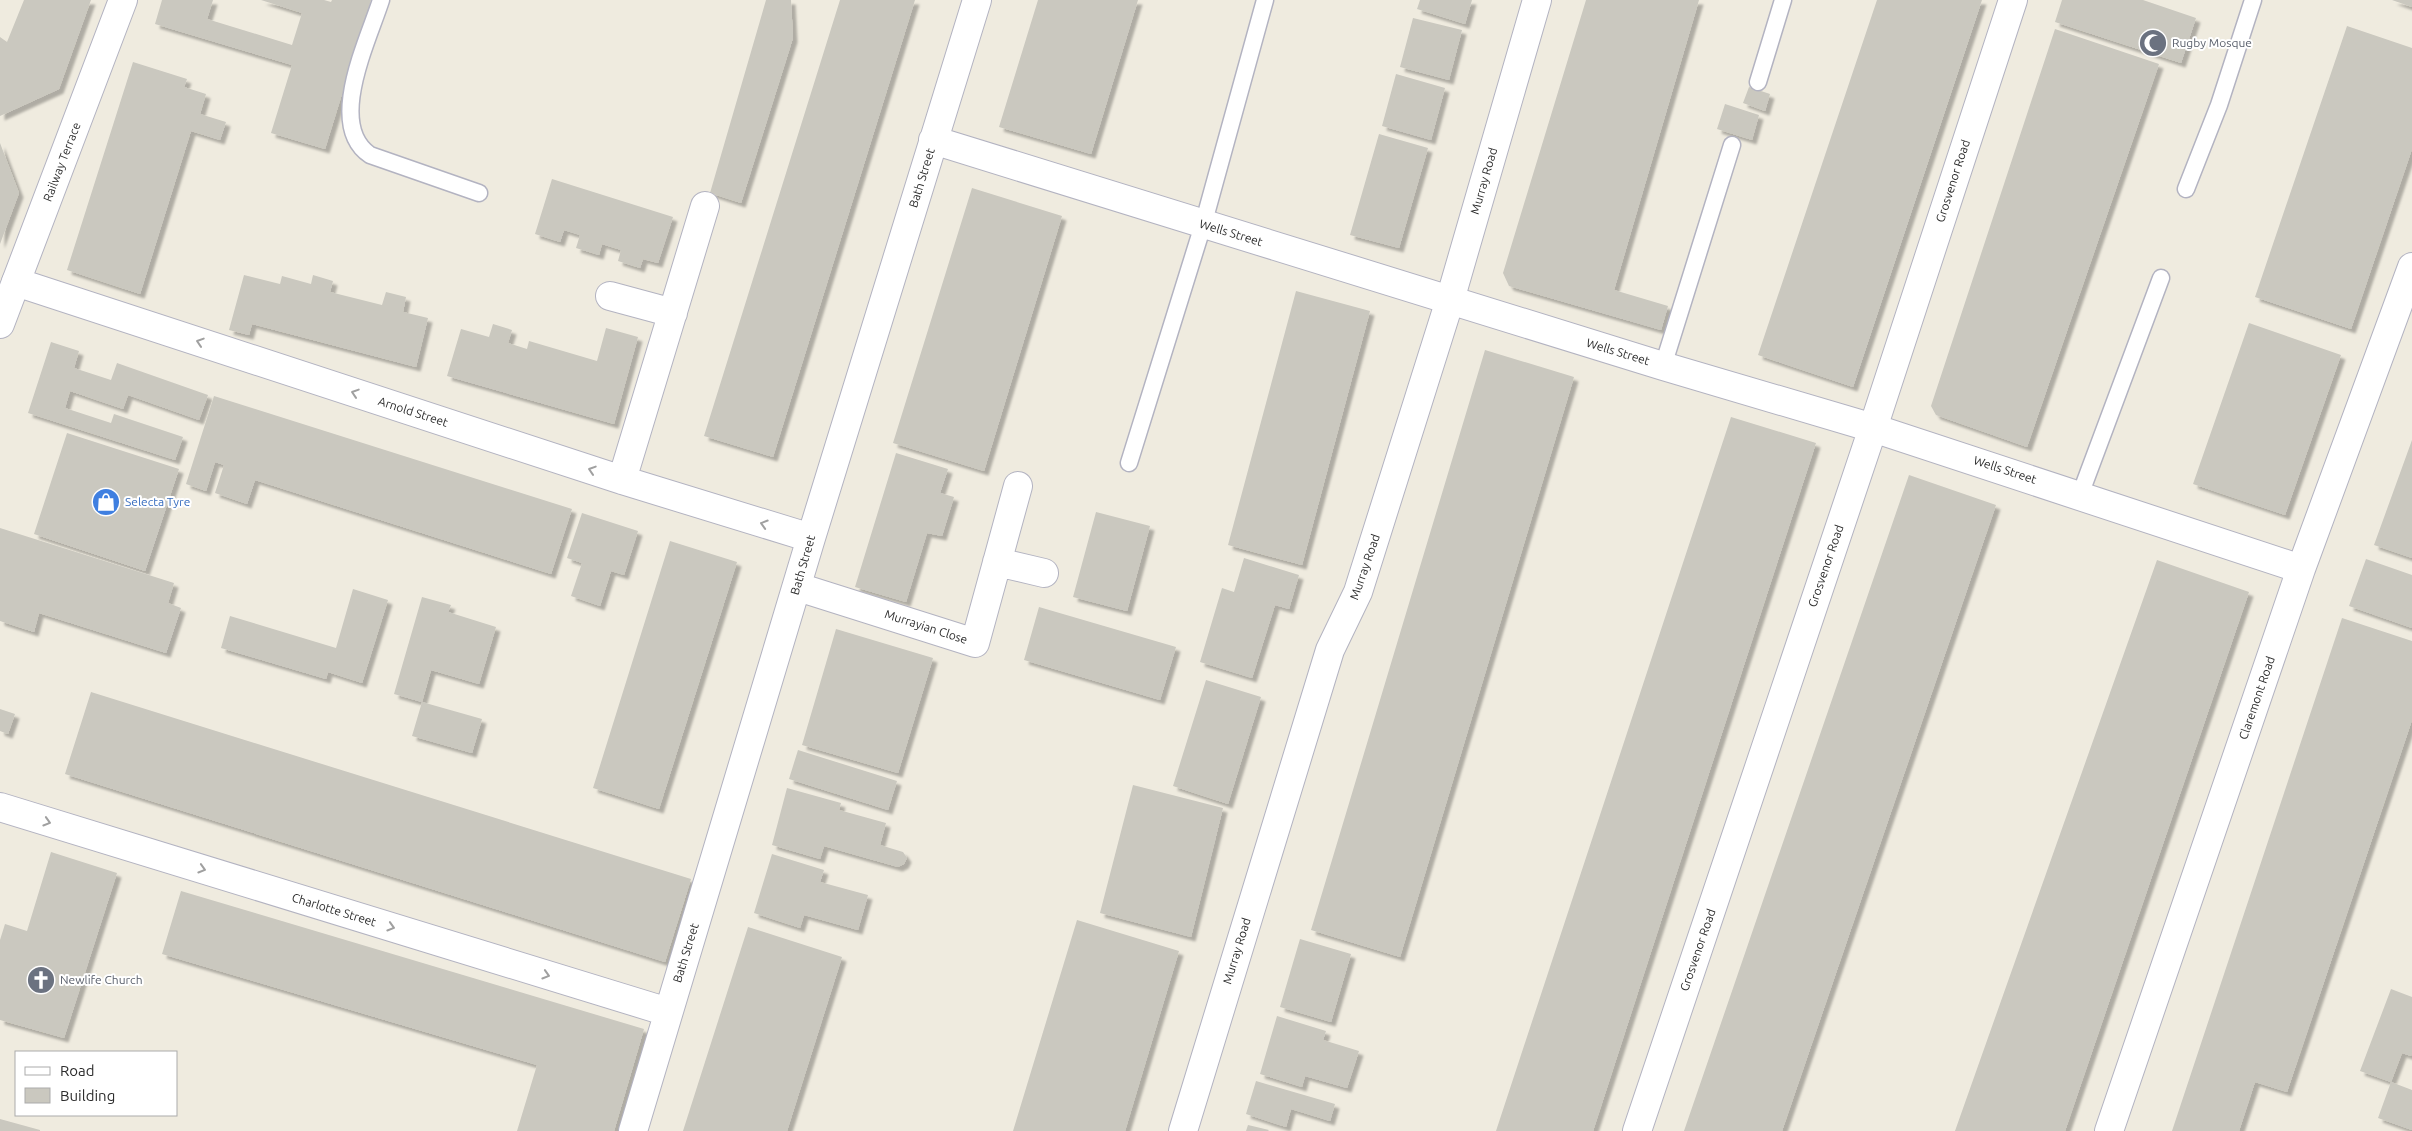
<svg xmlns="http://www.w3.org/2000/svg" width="2412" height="1131" font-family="Ubuntu,sans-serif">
<defs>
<filter id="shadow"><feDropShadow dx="4.5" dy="4.5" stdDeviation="1" flood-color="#0004"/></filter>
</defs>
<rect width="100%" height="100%" fill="#efebdf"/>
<path fill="#cac8bf" filter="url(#shadow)" d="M24 0H91L59 89 0 116V37L7 42Z
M162 0H213L207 19 292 45 302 13 261 0H324L331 2 332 0H371L325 149 271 133 292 65 155 24Z
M766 0H791L793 38 741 203 710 193Z
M840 0H915L773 457 704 436Z
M1038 0H1138L1091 154 999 127Z
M1420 0H1472L1465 24 1417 9Z
M1586 0H1699L1614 290 1668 306 1661 330 1509 286 1503 273Z
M1877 0H1982L1853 387 1758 355Z
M2062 0H2143L2196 18 2181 63 2055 22Z
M2392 0H2412V7Z
M1413 18 1462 30 1449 80 1400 67Z
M2347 26 2412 48V149L2351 329 2255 297Z
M2055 29 2159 64 2027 447 1936 415 1931 406Z
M133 62 187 79 184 87 206 94 200 114 226 122 220 140 191 131 140 294 67 270Z
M1396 74 1445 88 1431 140 1382 126Z
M1749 87 1770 94 1765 111 1743 103Z
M1725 104 1759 115 1752 140 1717 129Z
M1379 134 1428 148 1399 248 1350 235Z
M0 143 19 193 0 244Z
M552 179 673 217 658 263 643 259 640 268 618 261 621 250 602 244 599 255 576 248 580 235 564 230 560 242 535 234Z
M972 188 1062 216 984 471 893 443Z
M244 275 280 284 282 276 311 284 313 275 333 281 330 292 382 305 386 292 406 297 403 312 428 318 416 367 252 324 249 335 229 330Z
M1296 291 1370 311 1302 565 1228 545Z
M2249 323 2341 355 2285 515 2193 484Z
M493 324 512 330 508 343 527 349 529 341 597 361 606 328 638 337 614 424 447 376 461 329 489 337Z
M51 342 79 351 74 368 111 380 117 363 208 395 199 420 128 395 123 409 70 391 65 408 111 423 114 414 183 437 175 460 28 413Z
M1485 350 1574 377 1400 957 1311 930Z
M214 396 572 509 551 574 255 480 247 504 215 493 224 465 215 462 206 491 186 484Z
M1731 417 1816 443 1593 1131H1496Z
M67 433 179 469 145 571 34 534Z
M2412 440V558L2374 545Z
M896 453 948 469 940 493 954 497 942 536 927 533 906 602 855 587Z
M1909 475 1996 505 1782 1131H1684Z
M1096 512 1150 526 1127 611 1073 597Z
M582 513 638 531 624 575 611 571 600 606 571 596 582 563 567 558Z
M0 528 174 583 168 603 181 608 166 653 39 613 34 632 0 621Z
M670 541 737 562 659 809 593 788Z
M1244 558 1299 575 1289 609 1275 605 1252 678 1200 662 1222 588 1234 592Z
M2366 559 2412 575V628L2349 606Z
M2157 560 2249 592 2065 1131H1955Z
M353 589 388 600 362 683 328 672 326 679 221 648 230 616 336 648Z
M422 597 451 605 448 612 496 627 479 684 431 670 422 702 394 694Z
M1039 607 1176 647 1160 700 1024 660Z
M2342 618 2412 641V720L2287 1092 2255 1082 2239 1131H2172Z
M836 629 933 658 898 773 802 745Z
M1206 680 1261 697 1228 804 1173 786Z
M91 692 691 879 665 962 65 774Z
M422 702 482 719 472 753 412 736Z
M0 709 15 714 8 734 0 731Z
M798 750 897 781 888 810 789 779Z
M1133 785 1223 808 1191 937 1100 913Z
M787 788 841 803 839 810 886 823 880 845 903 852 907 858 904 864 898 867 824 846 820 859 772 845Z
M51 852 117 873 64 1038 0 1020V940L5 924 27 931Z
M772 854 824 870 820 882 868 895 858 930 804 915 800 928 754 913Z
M181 891 644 1029 614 1131H517L537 1065 162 954Z
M1077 920 1179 951 1125 1131H1013Z
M748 927 842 957 787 1131H683Z
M1300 939 1351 954 1331 1022 1280 1007Z
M2391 989 2412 997V1052L2411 1056 2402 1053 2391 1082 2360 1071Z
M1277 1016 1326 1031 1323 1040 1359 1051 1347 1088 1305 1076 1302 1087 1260 1074Z
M1256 1081 1335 1104 1330 1121 1291 1109 1286 1127 1246 1114Z
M2391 1082 2412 1090V1130L2378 1118Z
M0 1119 40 1130V1131H0Z
M1248 1125 1269 1130 1268 1131H1246Z"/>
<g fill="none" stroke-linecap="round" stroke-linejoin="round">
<defs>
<path id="lane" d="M381 0C368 41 326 125 370 155L479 193
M1758 82 1783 0
M2186 189 2219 105 2253 0
M1663 366 1732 145
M1129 463 1203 225 1265 0
M2080 495 2161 278"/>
<path id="street" d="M933 140 1663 366 1873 428 2301 569
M16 282 622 480 811 538
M610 296 673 313
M622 480 705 206
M997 562 1044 573
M798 587 975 643 1018 486
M0 807 668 1012
M633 1131 811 538 977 0
M1637 1131 1873 428 2013 0
M2109 1131 2301 569 2412 267"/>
<path id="secondary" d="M0 324 123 0
M1183 1131 1330 650 1358 592 1450 300 1537 0"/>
</defs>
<use href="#lane" stroke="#b3b3c1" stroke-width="19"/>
<use href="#street" stroke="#b3b3c1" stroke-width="30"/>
<use href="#secondary" stroke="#b3b3c1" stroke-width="30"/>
<use href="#lane" stroke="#fff" stroke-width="16"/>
<use href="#street" stroke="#fff" stroke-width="28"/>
<use href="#secondary" stroke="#fff" stroke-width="28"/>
</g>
<defs><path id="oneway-chevron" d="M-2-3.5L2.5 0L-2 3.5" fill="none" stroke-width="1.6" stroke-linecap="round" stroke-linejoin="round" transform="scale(1.25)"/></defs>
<g stroke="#a0a0a0">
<use href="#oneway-chevron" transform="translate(200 342) rotate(-162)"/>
<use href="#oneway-chevron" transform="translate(355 393) rotate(-162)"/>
<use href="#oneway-chevron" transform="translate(592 470) rotate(-162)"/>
<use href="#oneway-chevron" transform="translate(764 524) rotate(-163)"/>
<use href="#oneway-chevron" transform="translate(47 822) rotate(17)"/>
<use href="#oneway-chevron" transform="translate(202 869) rotate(17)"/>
<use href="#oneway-chevron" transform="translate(391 927) rotate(17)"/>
<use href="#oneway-chevron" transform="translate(546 975) rotate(17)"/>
</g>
<defs>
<symbol id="mosque-disc" viewBox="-11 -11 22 22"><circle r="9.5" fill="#6b7280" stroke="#fff"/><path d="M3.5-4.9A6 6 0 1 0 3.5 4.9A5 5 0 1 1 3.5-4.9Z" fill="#fff"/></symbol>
<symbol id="shop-disc" viewBox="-11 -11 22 22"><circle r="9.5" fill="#3f7fe0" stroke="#fff"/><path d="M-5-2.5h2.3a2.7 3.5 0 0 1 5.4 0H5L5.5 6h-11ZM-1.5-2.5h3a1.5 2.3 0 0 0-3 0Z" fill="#fff"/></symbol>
<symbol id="church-disc" viewBox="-11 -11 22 22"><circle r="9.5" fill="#6b7280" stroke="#fff"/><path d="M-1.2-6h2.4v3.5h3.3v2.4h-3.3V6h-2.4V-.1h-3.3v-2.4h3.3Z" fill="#fff"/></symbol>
</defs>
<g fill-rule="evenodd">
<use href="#mosque-disc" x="2137" y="27" width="32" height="32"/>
<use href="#shop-disc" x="90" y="486" width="32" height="32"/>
<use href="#church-disc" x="25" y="964" width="32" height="32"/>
</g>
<g text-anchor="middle" stroke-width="4" stroke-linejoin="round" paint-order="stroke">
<g font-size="12" fill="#5b616d" stroke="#fff" text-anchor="start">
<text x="2172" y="47">Rugby Mosque</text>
<text x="60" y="984">Newlife Church</text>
</g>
<g font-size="12" fill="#2d2d2d" stroke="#fff">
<text transform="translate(62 162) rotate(-69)" y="4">Railway Terrace</text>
<text transform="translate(922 178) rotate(-73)" y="4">Bath Street</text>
<text transform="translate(1484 181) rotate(-74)" y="4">Murray Road</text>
<text transform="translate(1953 181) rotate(-72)" y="4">Grosvenor Road</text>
<text transform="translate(1231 233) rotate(17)" y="4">Wells Street</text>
<text transform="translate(1618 352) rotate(17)" y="4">Wells Street</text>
<text transform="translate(413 412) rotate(18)" y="4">Arnold Street</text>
<text transform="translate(2005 470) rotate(18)" y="4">Wells Street</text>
<text transform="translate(803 565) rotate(-74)" y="4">Bath Street</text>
<text transform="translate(1826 566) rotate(-71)" y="4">Grosvenor Road</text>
<text transform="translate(1365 567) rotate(-71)" y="4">Murray Road</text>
<text transform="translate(926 627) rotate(18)" y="4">Murrayian Close</text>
<text transform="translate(2257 698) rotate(-71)" y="4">Claremont Road</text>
<text transform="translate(334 910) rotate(17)" y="4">Charlotte Street</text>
<text transform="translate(1698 950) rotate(-71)" y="4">Grosvenor Road</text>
<text transform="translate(1237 951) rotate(-73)" y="4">Murray Road</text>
<text transform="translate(686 953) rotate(-73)" y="4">Bath Street</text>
</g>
<g font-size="12" fill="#366cbe" stroke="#fff" text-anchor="start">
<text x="125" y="506">Selecta Tyre</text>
</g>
</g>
<rect x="15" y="1051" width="162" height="65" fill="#ffffff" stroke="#ababab"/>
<rect x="25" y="1067" width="25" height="8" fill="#ffffff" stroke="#ababab"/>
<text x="60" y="1076" font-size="15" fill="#2d2d2d">Road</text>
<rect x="25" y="1088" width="25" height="15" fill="#cac8bf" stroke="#ababab"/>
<text x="60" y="1101" font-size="15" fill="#2d2d2d">Building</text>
</svg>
